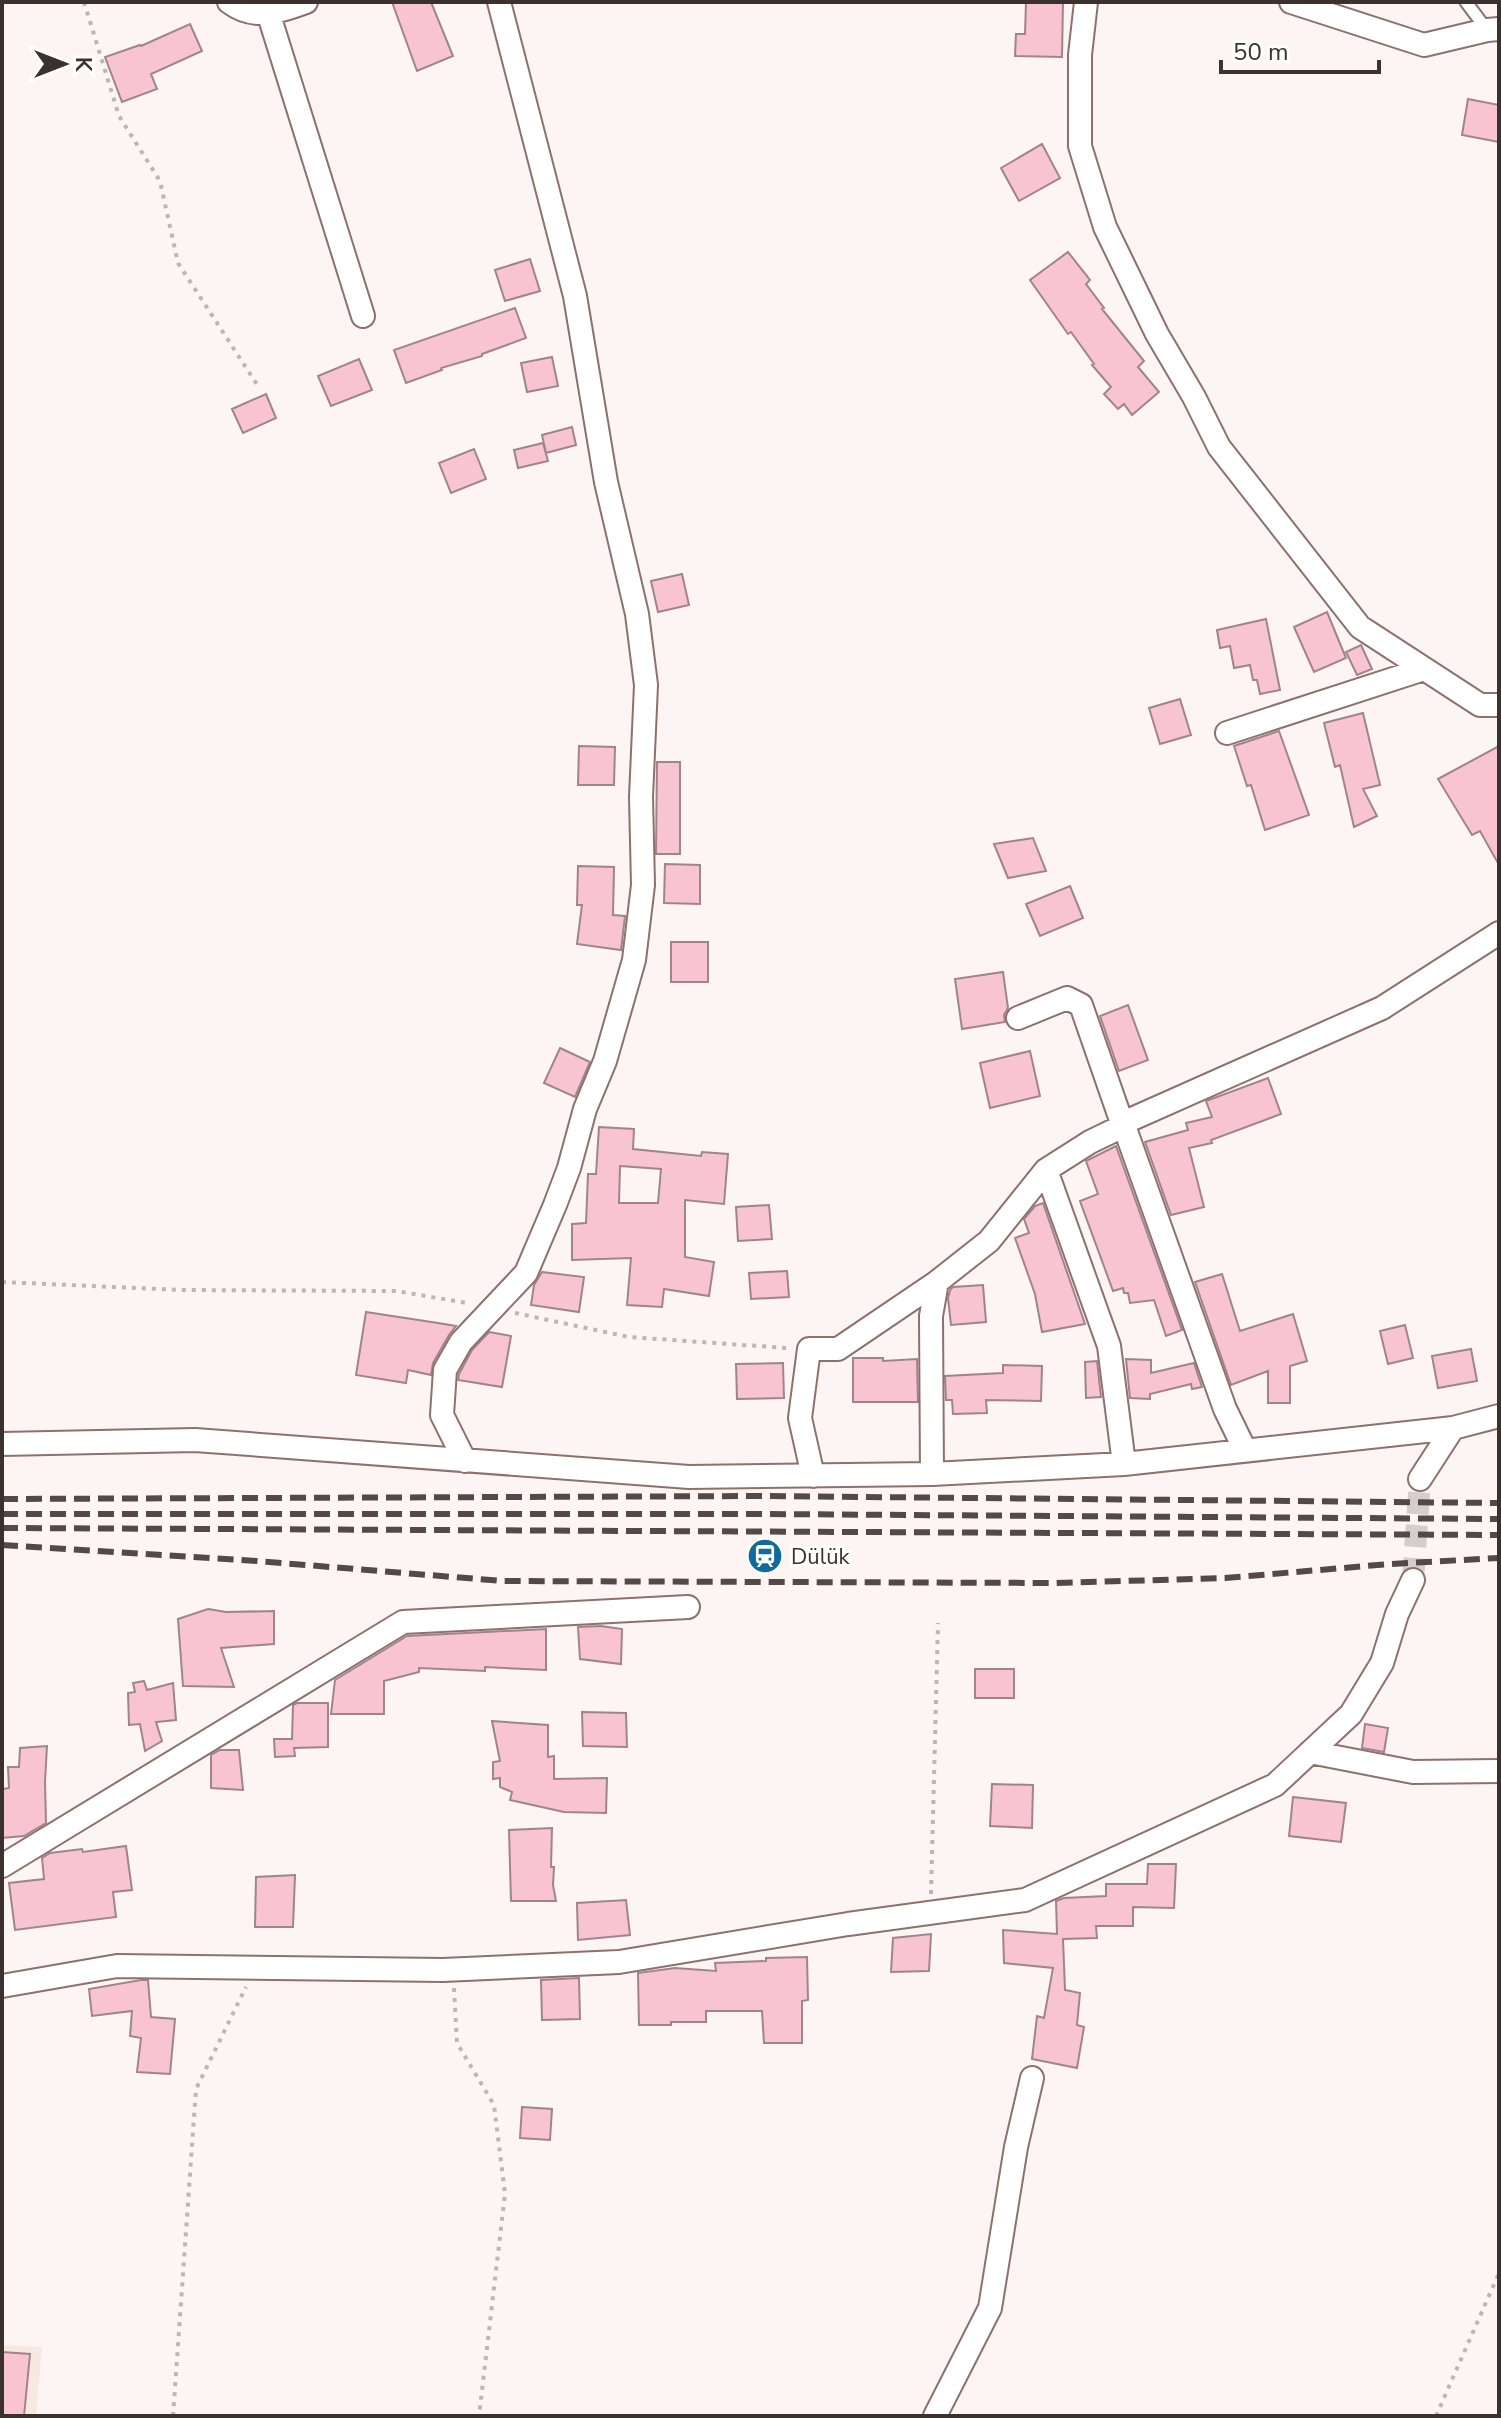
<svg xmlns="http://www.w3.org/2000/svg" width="1501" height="2418" font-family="'Nunito Sans',sans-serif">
<rect width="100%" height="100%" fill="#fcf5f4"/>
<path fill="#f8e8e4" d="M2 2345 42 2347 36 2416H2Z"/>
<path fill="#f9c4d1" stroke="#a1848b" stroke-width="2" fill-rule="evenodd" d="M392 2H431L453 56 417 71Z
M1026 2H1063L1062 57 1015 56 1016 34H1025Z
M190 24 202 51 151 74 157 89 122 102 105 57 140 45 141 46Z
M1468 99 1499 105V142L1462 135Z
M1042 144 1060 178 1019 201 1001 168Z
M1068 252 1090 280 1086 284 1104 308 1102 309 1144 361 1138 367 1159 392 1132 415 1124 404 1118 409 1104 394 1111 387 1092 365 1094 364 1071 332 1068 334 1030 280Z
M530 259 540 291 505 301 495 270Z
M515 308 526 338 482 354V356L441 368 442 370 406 383 394 350Z
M552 357 558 386 527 392 521 363Z
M359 359 372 390 331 406 318 376Z
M266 394 276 418 243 433 232 409Z
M572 427 576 445 546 453 542 435Z
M543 443 548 461 518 468 514 450Z
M474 449 486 479 451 493 439 463Z
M682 574 689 605 658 612 651 581Z
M1327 612 1346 658 1314 672 1294 627Z
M1266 619 1280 690 1260 694 1257 680H1253L1250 665 1234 668 1230 646 1220 648 1217 630Z
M1361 645 1372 669 1357 675 1346 652Z
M1180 699 1191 735 1160 744 1149 708Z
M1363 713 1380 785 1363 789 1377 816 1354 827 1340 765 1335 767 1324 723Z
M1279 731 1309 815 1265 830 1251 785 1247 786 1234 746Z
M579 746 615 747 614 785H578Z
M1499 746V865L1480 831 1472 835 1438 779Z
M657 762H680V854H656Z
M1033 838 1046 871 1008 878 994 844Z
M665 864 700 865V904L664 903Z
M578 866 614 867 613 915 625 916 621 950 577 944 582 905H577Z
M1070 886 1083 918 1040 936 1026 904Z
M671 942H708V982H671Z
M1003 972 1008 1008 1004 1015 1005 1022 962 1029 955 979Z
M1128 1005 1148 1060 1119 1071 1100 1016Z
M560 1048 590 1062 575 1097 544 1083Z
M1030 1051 1040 1096 990 1108 980 1063Z
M1268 1078 1281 1114 1211 1140 1212 1143 1189 1148 1204 1207 1171 1215 1145 1142 1188 1130 1186 1123 1212 1117 1206 1101Z
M599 1127 634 1129 633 1149 701 1156 702 1152 728 1154 724 1204 685 1200V1257L714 1262 709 1296 664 1289 662 1307 627 1305 631 1258 572 1260V1224L586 1223 588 1174H596ZM620 1166 661 1169 658 1203H619Z
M1116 1146 1182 1330 1166 1336 1154 1300 1130 1303 1128 1293H1124L1123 1288 1113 1291 1080 1201 1098 1194 1086 1161Z
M1043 1203 1085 1324 1042 1332 1035 1294 1015 1238 1029 1233 1024 1219 1035 1206Z
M769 1205 772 1239 738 1241 736 1207Z
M787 1271 789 1297 751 1299 749 1273Z
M542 1272 584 1277 579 1312 531 1305 534 1285Z
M1222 1274 1240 1331 1293 1314 1307 1361 1290 1366V1403H1268V1371L1231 1385 1195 1282Z
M983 1285 986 1322 951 1325 948 1298 950 1290 953 1287Z
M366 1312 438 1323 456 1326 449 1335 433 1363 431 1375 408 1370 406 1383 356 1375Z
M1405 1325 1413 1358 1388 1364 1380 1331Z
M489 1332 511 1336 502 1387 458 1380 459 1374 472 1350Z
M1471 1349 1477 1381 1438 1388 1432 1356Z
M853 1358H883V1361L917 1359 918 1402H853Z
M1126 1359 1151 1360V1373L1194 1363 1202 1387 1192 1389 1191 1384 1150 1394V1399L1130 1398Z
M1097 1361 1101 1397 1086 1398 1085 1362Z
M783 1363 784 1398 737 1399 736 1364Z
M1003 1365 1042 1366 1041 1401 986 1400 987 1413 953 1414 952 1400H946L945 1376 1003 1373Z
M208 1609 226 1612 274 1611V1644L221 1648 234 1687 183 1686 178 1619Z
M601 1626 622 1629 621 1664 580 1659 578 1627Z
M546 1629V1670L485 1667V1671L419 1668V1672L384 1681V1714H331L335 1680 407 1636Z
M975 1669H1014V1698H975Z
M144 1681 147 1690 173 1683 176 1720 156 1722 162 1741 145 1751 140 1724 129 1725 128 1693 135 1692 133 1683Z
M297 1703H328V1747L294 1748 295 1756 275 1757 274 1739H292L293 1705Z
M582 1712 626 1713 627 1747 583 1746Z
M492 1721 548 1725V1757L554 1756V1779L607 1778 606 1813 564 1812 510 1800 512 1792 500 1787V1778L493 1779V1762L500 1761Z
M1365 1724 1388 1728 1384 1752 1362 1748Z
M47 1746 45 1781 46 1823 24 1836 2 1838 3 1789 9 1788 8 1767H19L20 1748Z
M220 1750H239L243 1790 211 1788V1755Z
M992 1784 1033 1785 1032 1828 990 1826Z
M1293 1797 1346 1803 1341 1842 1289 1836Z
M552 1828 551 1867H554L553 1885 556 1901H511L509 1830Z
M126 1846 132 1890 113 1892 116 1917 15 1930 9 1883 44 1879 42 1858 50 1853 82 1849 83 1852Z
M1148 1864H1176L1174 1908 1133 1907V1926H1096L1097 1938 1063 1939 1065 1990 1080 1993 1077 2025 1084 2027 1077 2068 1032 2059 1037 2016 1044 2018 1053 1968 1004 1963 1003 1930 1057 1934 1056 1901 1064 1898 1106 1896V1884H1147Z
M295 1875 293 1927H255L256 1877Z
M626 1900 630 1935 578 1940 577 1903Z
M931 1934 929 1971 891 1972 893 1938Z
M807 1957 808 2000 802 2001V2043H764L762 2011H706V2022H671V2025H639L638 1973 675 1968 716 1971 715 1963 766 1961V1958Z
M579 1978 580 2019 542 2020 541 1980Z
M141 1980H148L151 2017 175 2019 170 2074 137 2072 141 2038 130 2036 132 2011 92 2016 89 1989Z
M522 2107 552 2109 550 2140 520 2138Z
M2 2352 30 2354 24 2416H2Z"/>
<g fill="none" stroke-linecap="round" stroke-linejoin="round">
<path stroke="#d6cecc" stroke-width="22" stroke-dasharray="22 11" stroke-linecap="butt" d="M1413 1580 1420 1479"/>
<defs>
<path id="lane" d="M1466 2 1487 30"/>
<path id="street" d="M229 2C254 21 279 12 306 2
M1086 2 1080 55V146L1105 227 1157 334 1194 397 1219 447 1360 627 1480 705H1499
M1291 2 1424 45 1487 30 1499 29
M268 12 363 316
M1227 733 1424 669
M1018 1018 1067 998 1081 1005 1123 1126
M1123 1123 1225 1409 1245 1450
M1046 1170 1109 1346 1124 1464
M2 1444 195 1440 689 1477 932 1474 1124 1464 1453 1428
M465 1461 442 1415 445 1370 461 1342 526 1273 555 1205 569 1168 585 1109 605 1061 634 960 643 885 641 797 646 685 637 614 606 482 575 296 499 2
M932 1474 931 1316 937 1282 989 1241 1046 1170 1090 1142 1123 1126V1123L1382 1008 1499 933
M813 1476 800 1418 809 1349H838L937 1282
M1420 1479 1453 1428 1499 1416
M1310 1752 1413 1772 1499 1771
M2 1866 403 1622 688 1607
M2 1986 117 1966 443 1970 619 1962 848 1924 1025 1900 1275 1785 1351 1714 1382 1663 1397 1614 1413 1580
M935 2416 990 2308 1016 2147 1032 2078"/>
</defs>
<use href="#lane" stroke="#8d716b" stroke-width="15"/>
<use href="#street" stroke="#8d716b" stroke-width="26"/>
<path stroke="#beb6b4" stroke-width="4" stroke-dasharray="4 6" stroke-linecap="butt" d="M84 2 119 116 160 181 178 263 258 386
M2 1282 181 1290 396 1291 467 1303
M515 1313 629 1337 787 1348
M931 1894 938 1623
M454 1988 457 2043 494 2105 505 2194 479 2416
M173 2416 196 2089 246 1987
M1436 2416 1499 2273"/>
<use href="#lane" stroke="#fff" stroke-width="11"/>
<use href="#street" stroke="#fff" stroke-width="22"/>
<path stroke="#544946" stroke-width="6" stroke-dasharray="16 8" stroke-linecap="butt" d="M2 1499 763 1496 1499 1503
M2 1514H763L1499 1519
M2 1528 1499 1535
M2 1545 257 1561 502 1581 1056 1583 1225 1578 1390 1564 1499 1558"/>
</g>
<defs>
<symbol id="station-disc" viewBox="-11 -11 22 22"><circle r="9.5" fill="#116b9a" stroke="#fff"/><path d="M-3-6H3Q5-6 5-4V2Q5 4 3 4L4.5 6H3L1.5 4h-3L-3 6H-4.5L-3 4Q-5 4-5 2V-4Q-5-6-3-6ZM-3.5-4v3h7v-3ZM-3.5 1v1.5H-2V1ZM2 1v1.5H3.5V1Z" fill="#fff"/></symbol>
</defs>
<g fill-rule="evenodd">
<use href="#station-disc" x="745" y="1536" width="40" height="40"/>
</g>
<g text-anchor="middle" stroke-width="6" stroke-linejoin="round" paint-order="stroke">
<g font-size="22" fill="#3d312e" stroke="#fff" text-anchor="start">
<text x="791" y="1564">Dülük</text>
</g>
</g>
<rect width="1501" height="2418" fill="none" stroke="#3d312e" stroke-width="8"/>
<g transform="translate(64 64) rotate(90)" stroke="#ffffff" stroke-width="6" paint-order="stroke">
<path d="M0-6L14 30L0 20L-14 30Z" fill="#3d312e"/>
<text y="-12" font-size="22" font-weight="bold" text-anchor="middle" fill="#3d312e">K</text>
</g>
<path d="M1221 60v12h158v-12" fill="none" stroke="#3d312e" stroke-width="4"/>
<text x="1233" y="60" font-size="24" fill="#3d312e" stroke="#ffffff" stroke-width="6" paint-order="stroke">50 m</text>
</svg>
